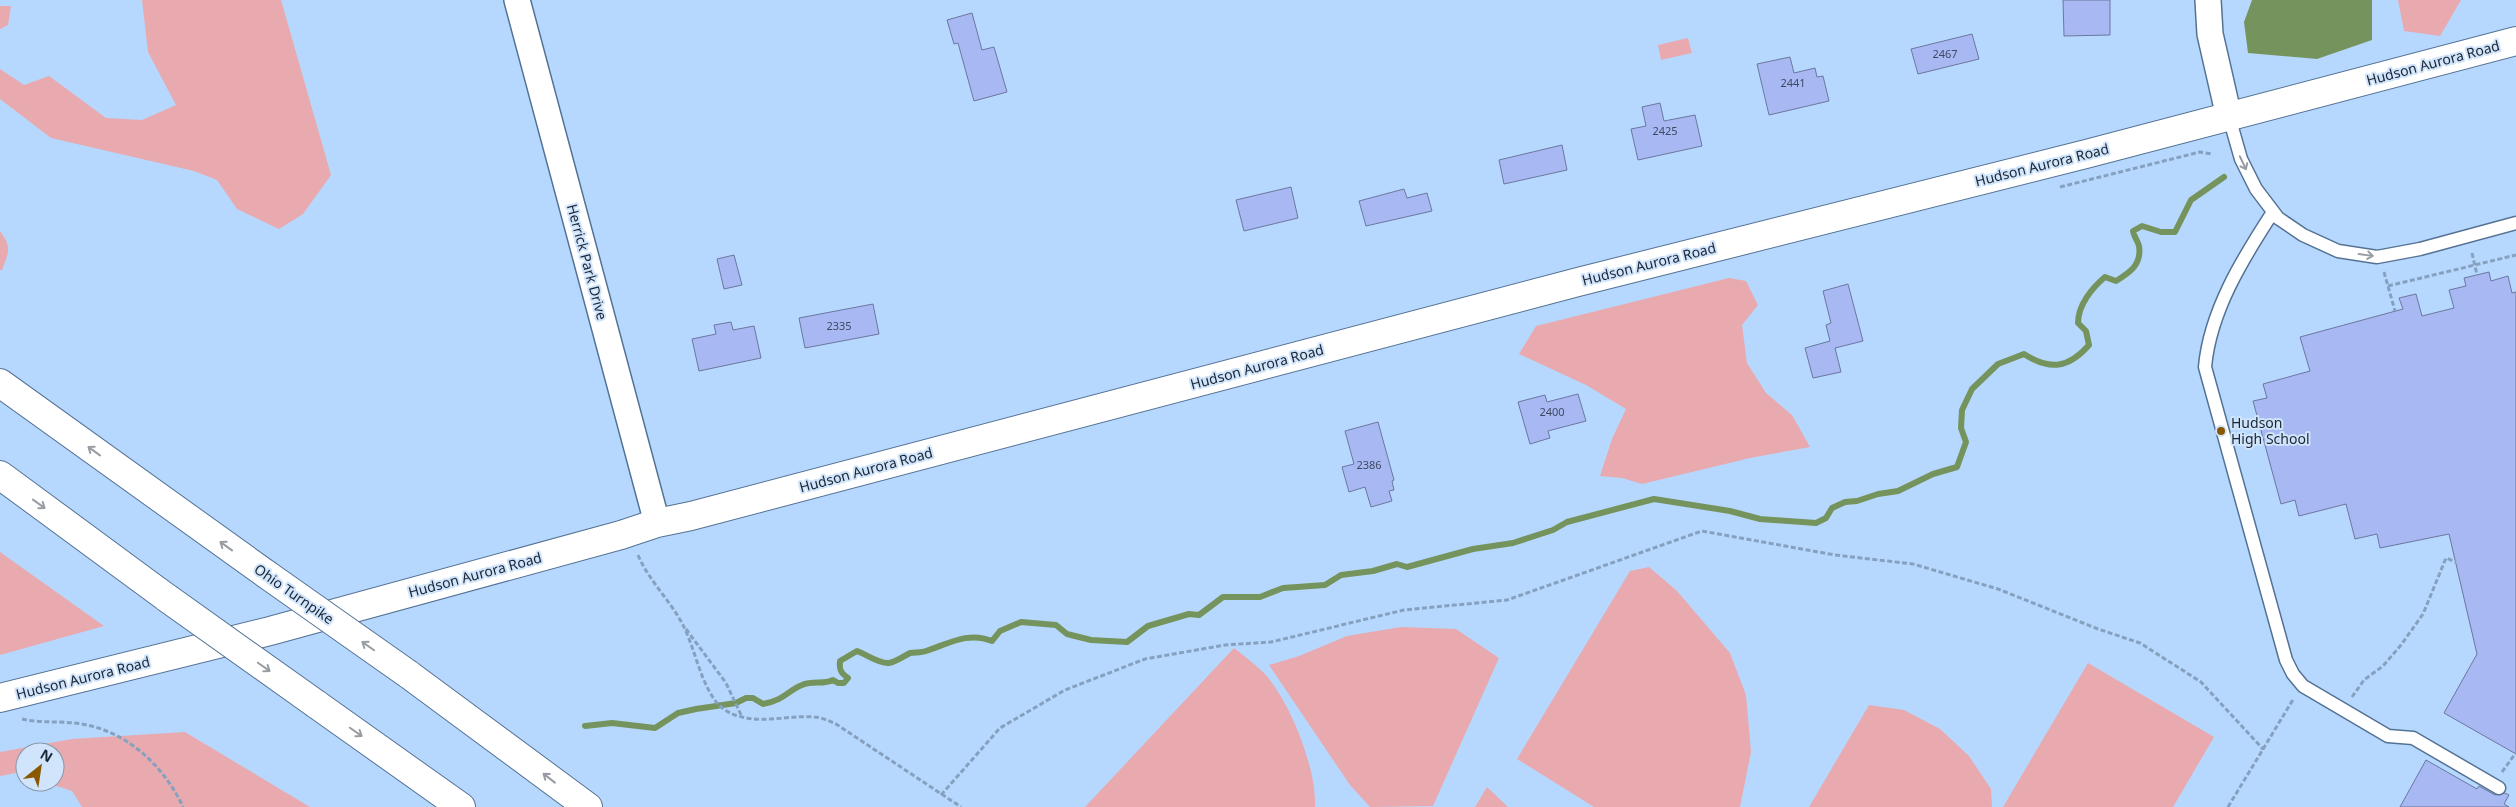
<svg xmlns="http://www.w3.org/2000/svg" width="2516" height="807" font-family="'Noto Sans',sans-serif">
<rect width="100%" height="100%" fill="#b7d8fe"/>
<path fill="#e8a9af" d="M142 0H281L331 175 303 214 279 229 237 209 217 180 194 171 51 138 0 99V69L24 85 49 76 106 118 142 120 176 105 148 52Z
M2398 0H2461L2440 36 2404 31Z
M0 6H11L8 25 0 29Z
M1688 38 1692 53 1661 60 1658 45Z
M0 231C12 248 9 251 2 270H0Z
M1729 278 1746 281 1758 305 1742 325 1747 363 1766 393 1792 415 1810 447 1750 458 1642 484 1622 478 1600 476 1612 439 1626 409 1586 385 1519 354 1536 326Z
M0 552 104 626 0 655Z
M1649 567 1677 591 1730 653 1746 695 1751 752 1740 807H1594L1517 759 1630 571Z
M1401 627 1456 629 1499 658 1433 806 1370 807 1350 785 1269 665 1299 656 1347 636Z
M1234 648C1244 656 1255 664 1264 673 1290 701 1317 769 1315 807H1085Z
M2088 663 2214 737 2173 807H2003Z
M1869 705 1904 710 1940 729 1969 756 1991 789 1992 807H1809Z
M185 732 310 807H82L72 791 44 782H55V752H25V776L16 773 0 776V752L72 739Z
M1487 787 1508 807H1475Z"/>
<path fill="#75945d" d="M2252 0H2372V40L2317 59 2248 53 2244 22Z"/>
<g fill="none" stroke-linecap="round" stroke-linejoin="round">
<path stroke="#75945d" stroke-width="6" d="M585 726 612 723 655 728 678 713 696 709 736 703 746 698H753L763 704C785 700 787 691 802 685 813 680 823 685 833 680L838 683H844L848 678C841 673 839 670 840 661L857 651C866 654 879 664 889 663 896 662 904 656 910 653 915 652 921 653 926 651 948 644 968 631 992 641L1000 631 1021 622 1056 625 1067 634 1091 640 1127 642 1148 626 1189 614 1199 615 1223 597H1260L1283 588 1325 585 1341 575 1373 571 1397 564 1407 567 1473 549 1513 543 1553 530 1567 522 1654 499 1730 511 1760 519 1816 523 1826 518 1832 508 1845 502 1857 501 1878 494 1898 491 1933 474 1957 467 1966 442 1961 428 1962 410 1972 389 1998 364 2024 354C2050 371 2069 368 2089 345L2086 331 2078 323C2078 305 2092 288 2105 277L2116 281C2129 273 2142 265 2139 246 2138 241 2134 237 2133 231L2142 226 2161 232H2175L2191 200 2224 177"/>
</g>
<path fill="#a8b8f2" stroke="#6b779f" d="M2063 0H2110V35L2064 36Z
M972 13 982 50 994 47 1007 92 974 101 958 43 954 44 947 20Z
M1972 34 1979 59 1918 74 1911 49Z
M1790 57 1794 73 1815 68 1817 77 1823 76 1829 101 1769 115 1757 64Z
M1660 103 1664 121 1695 115 1702 146 1638 160 1631 129 1646 126 1642 107Z
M1562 145 1567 170 1504 184 1499 160Z
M1291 187 1298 218 1244 231 1236 200Z
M1404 189 1407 198 1427 193 1432 211 1366 226 1359 201Z
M734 255 742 285 724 289 717 259Z
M2489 272 2491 281 2508 276 2512 293 2516 292V754L2444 713 2477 654 2449 534 2380 548 2377 534 2355 539 2346 504 2299 516 2295 500 2281 504 2253 401 2267 398 2263 384 2310 371 2300 337 2403 309 2399 298 2416 294 2422 316 2454 308 2449 290 2466 286 2464 278Z
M1848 284 1863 341 1835 348 1841 372 1813 378 1805 348 1830 341 1826 325 1831 323 1823 291Z
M873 304 879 334 805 348 799 318Z
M731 322 733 330 754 326 761 358 699 371 692 339 716 334 714 325Z
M1578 394 1586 421 1548 431 1550 438 1530 444 1518 402 1545 395 1547 402Z
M1378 422 1394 480 1392 481 1394 490 1389 491 1392 501 1371 507 1365 487 1349 492 1342 467 1354 464 1345 431Z
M2426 760 2477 789 2479 786 2495 795 2505 793 2509 795 2504 804 2509 807H2400Z"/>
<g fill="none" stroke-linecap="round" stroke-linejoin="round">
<defs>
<path id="service" d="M2229 117 2241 159 2256 189 2278 218 2303 235 2338 251 2377 257 2420 249 2516 223
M2273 212C2243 258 2210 311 2205 367L2286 660 2293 674 2303 686 2388 736 2413 738 2499 788"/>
<path id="minor" d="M517 0 657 523
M2208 0 2210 34 2229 117"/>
<path id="tertiary" d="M0 698 270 631 621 535 657 523 691 516 1578 282 2086 154 2516 41"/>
<path id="motorway" d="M0 383 266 574
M0 475 167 598
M408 674 588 807
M316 704 461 807"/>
</defs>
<use href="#service" stroke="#547294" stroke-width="15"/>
<use href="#minor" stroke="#547294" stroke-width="28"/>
<use href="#tertiary" stroke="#547294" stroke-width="30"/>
<use href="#motorway" stroke="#547294" stroke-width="30"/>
<path stroke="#86a1bf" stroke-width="3" stroke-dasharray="5 2.5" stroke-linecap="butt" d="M2060 187 2200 152 2212 154
M2472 253 2477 275
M2384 272 2395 311
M2388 286 2516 255
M638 555C649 581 670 600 683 625 695 649 699 677 714 699 721 709 731 715 742 717 766 723 790 715 814 717 821 717 829 721 836 724L961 807
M686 629 726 683 742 717
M2352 697 2364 680 2383 666 2401 645 2423 614 2446 558 2456 562
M22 719C43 724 66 720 87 725 130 734 165 768 183 807
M2502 772 2515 754
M941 795 1000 728 1065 690 1145 659 1225 645 1271 642 1404 610 1507 600 1702 531 1835 555 1913 564 1998 589 2098 629 2140 643 2201 682 2263 749
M2228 807 2294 698"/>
<use href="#service" stroke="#fff" stroke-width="12"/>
<use href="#minor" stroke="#fff" stroke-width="25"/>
<use href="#tertiary" stroke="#fff" stroke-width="28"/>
<use href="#motorway" stroke="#fff" stroke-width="28"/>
<defs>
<path id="motorway-bridge" d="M266 574 408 674
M167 598 316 704"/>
</defs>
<use href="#motorway-bridge" stroke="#547294" stroke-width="30" stroke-linecap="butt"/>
<use href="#motorway-bridge" stroke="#fff" stroke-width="28"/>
</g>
<defs><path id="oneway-shaft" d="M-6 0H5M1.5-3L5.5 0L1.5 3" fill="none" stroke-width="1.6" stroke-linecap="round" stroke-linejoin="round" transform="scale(1.25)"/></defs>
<g stroke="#989da4">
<use href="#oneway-shaft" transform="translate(2243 163) rotate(65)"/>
<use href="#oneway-shaft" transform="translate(2366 255) rotate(8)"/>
<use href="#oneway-shaft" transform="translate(94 451) rotate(-144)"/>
<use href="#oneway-shaft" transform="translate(39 504) rotate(36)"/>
<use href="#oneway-shaft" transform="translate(226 546) rotate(-144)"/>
<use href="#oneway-shaft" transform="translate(368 646) rotate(-145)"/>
<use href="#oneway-shaft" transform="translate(264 667) rotate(35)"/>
<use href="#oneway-shaft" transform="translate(356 732) rotate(35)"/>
<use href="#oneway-shaft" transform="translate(549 778) rotate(-142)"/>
</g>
<circle fill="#895800" stroke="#d0e4fb" stroke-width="2" cx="2221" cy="431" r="5"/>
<g text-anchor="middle" stroke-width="4" stroke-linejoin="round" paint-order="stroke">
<g font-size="11" fill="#3e4a64">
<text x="1945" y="58">2467</text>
<text x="1793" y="87">2441</text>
<text x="1665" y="135">2425</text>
<text x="839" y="330">2335</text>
<text x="1552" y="416">2400</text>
<text x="1369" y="469">2386</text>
</g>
<g font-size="14" fill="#1a2634" stroke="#d0e4fb">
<text transform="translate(2433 63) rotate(-15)" y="5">Hudson Aurora Road</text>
<text transform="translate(2042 165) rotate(-14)" y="5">Hudson Aurora Road</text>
<text transform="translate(587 262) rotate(75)" y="5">Herrick Park Drive</text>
<text transform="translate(1649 264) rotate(-14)" y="5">Hudson Aurora Road</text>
<text transform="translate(1257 367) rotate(-15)" y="5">Hudson Aurora Road</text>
<text transform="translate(866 470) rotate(-15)" y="5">Hudson Aurora Road</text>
<text transform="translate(475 575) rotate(-15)" y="5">Hudson Aurora Road</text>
<text transform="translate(294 594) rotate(35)" y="5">Ohio Turnpike</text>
<text transform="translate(83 678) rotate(-14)" y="5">Hudson Aurora Road</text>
</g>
<g font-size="14" fill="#1a2634" stroke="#d0e4fb" text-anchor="start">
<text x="2231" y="428">Hudson<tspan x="2231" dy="16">High School</tspan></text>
</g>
</g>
<g transform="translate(40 767) rotate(30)"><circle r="24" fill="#d0e4fb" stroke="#8798ab"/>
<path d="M0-4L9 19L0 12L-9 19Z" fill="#895800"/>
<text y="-8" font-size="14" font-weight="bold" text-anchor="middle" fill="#1a2634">N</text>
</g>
</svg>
